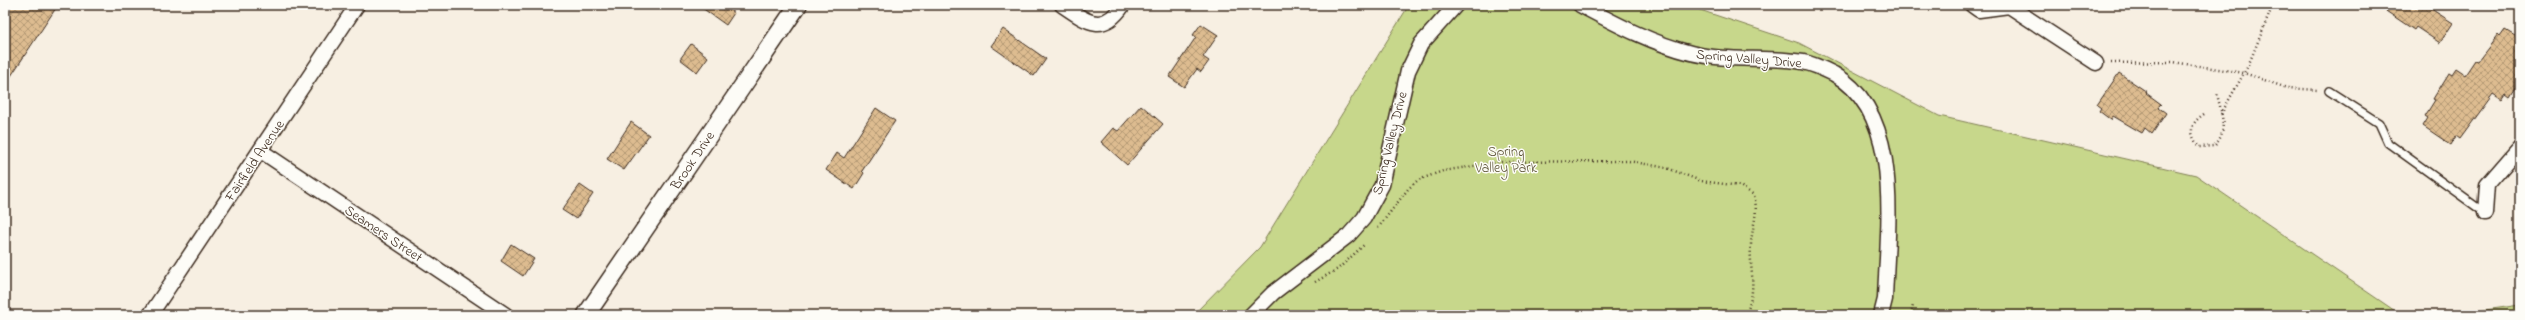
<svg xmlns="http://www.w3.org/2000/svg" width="2525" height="320" font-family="'Indie Flower',sans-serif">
<defs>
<pattern id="building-cross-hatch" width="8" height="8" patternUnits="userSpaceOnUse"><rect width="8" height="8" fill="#ddbc90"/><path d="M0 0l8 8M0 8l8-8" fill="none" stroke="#b49975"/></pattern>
</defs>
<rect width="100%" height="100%" fill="#f7efe2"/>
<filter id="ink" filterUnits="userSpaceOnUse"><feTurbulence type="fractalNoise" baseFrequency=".025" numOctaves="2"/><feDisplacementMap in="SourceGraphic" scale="8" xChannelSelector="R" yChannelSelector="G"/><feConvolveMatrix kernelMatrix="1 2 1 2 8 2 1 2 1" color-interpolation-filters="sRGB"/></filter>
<g filter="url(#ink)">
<path fill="#c7d78b" stroke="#818054" d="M1409 5H1685L1799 43 1939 116 2196 175 2401 315H1193L1260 247Z
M2520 305V315H2450Z"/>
<path fill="url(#building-cross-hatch)" stroke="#3b2a1e" d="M5 5H58L5 85Z
M698 5H723L734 13 726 25Z
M2377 5H2425L2453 23 2440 43 2416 27 2414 30Z
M1201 24 1218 35 1203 57 1209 61 1201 72 1197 69 1184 87 1169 77 1196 37 1193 35Z
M1003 29 1046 59 1034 76 991 46Z
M2505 30 2520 39V81L2510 97 2506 94 2502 100 2493 94 2460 139 2456 136 2451 145 2423 126 2428 118 2425 116 2435 100 2433 99 2449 73 2452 75 2456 69 2465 75 2475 60 2478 61 2498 35 2500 37Z
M691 44 708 57 697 72 680 59Z
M2119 73 2147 92 2146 93 2161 104 2158 107 2166 113 2152 134 2145 128 2142 133 2113 116 2111 120 2099 111 2101 108 2097 105Z
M1141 105 1163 124 1127 165 1101 142 1113 128 1118 131Z
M876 108 895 121 862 171 864 173 854 189 826 170 837 153 844 158Z
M631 122 649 135 624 170 607 159Z
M580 185 593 194 576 219 562 210Z
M511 244 534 259 523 276 501 261Z"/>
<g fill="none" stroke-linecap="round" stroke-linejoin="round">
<defs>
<path id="service" d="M2329 91 2379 123 2388 143 2485 213"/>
<path id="minor" d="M1062 5C1087 22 1103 35 1123 5
M1580 5C1616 24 1651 43 1691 53 1727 62 1766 56 1803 62 1814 64 1824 69 1834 74 1905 114 1887 231 1885 299L1881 315
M1972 5 1979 10 2009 6 2096 63
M261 151 506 315
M2485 213 2487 185 2520 147
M150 315 357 5
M1251 315 1273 293 1349 235 1364 218 1382 185 1408 71 1421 44 1456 5"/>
<path id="tertiary" d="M586 315 798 5"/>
</defs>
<use href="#service" stroke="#3b2a1e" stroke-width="10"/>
<use href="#minor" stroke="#3b2a1e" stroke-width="17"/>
<use href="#tertiary" stroke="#3b2a1e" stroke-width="20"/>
<path stroke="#3b2a1e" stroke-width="2.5" stroke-dasharray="1 3" stroke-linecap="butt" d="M2111 63 2173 62 2244 73 2287 88 2318 90
M2204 114C2190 124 2188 132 2199 147L2214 146C2229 132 2221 112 2217 94
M2221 114 2248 66 2273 5
M1378 228 1408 189 1418 180 1443 171 1498 162 1629 161 1667 168 1701 181 1740 186 1754 195C1759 215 1752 225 1751 244 1749 274 1758 283 1746 315
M1315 282 1338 269 1365 244
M1911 315 1913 305"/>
<use href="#service" stroke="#fdfcf7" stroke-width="7"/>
<use href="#minor" stroke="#fdfcf7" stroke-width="14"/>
<use href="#tertiary" stroke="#fdfcf7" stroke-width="17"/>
</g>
</g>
<g text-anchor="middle" stroke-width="3" stroke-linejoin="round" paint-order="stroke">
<g font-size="14" fill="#3b2a1e" stroke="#fdfcf7">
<text transform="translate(1749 58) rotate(5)" y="5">Spring Valley Drive</text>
<text transform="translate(1389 143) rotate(-76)" y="5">Spring Valley Drive</text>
<text transform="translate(254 160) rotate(-56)" y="5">Fairfield Avenue</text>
<text transform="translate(692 160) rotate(-56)" y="5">Brook Drive</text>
<text transform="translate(384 233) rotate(34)" y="5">Seamers Street</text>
</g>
<g font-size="14" fill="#5e5539" stroke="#fdfcf7">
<text x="1506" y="156">Spring<tspan x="1506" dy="16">Valley Park</tspan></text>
</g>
</g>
<rect width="2525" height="320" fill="none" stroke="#fdfcf7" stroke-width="20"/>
<rect x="10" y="10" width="2505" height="300" fill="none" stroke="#3b2a1e" stroke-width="1.5" filter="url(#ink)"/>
</svg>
